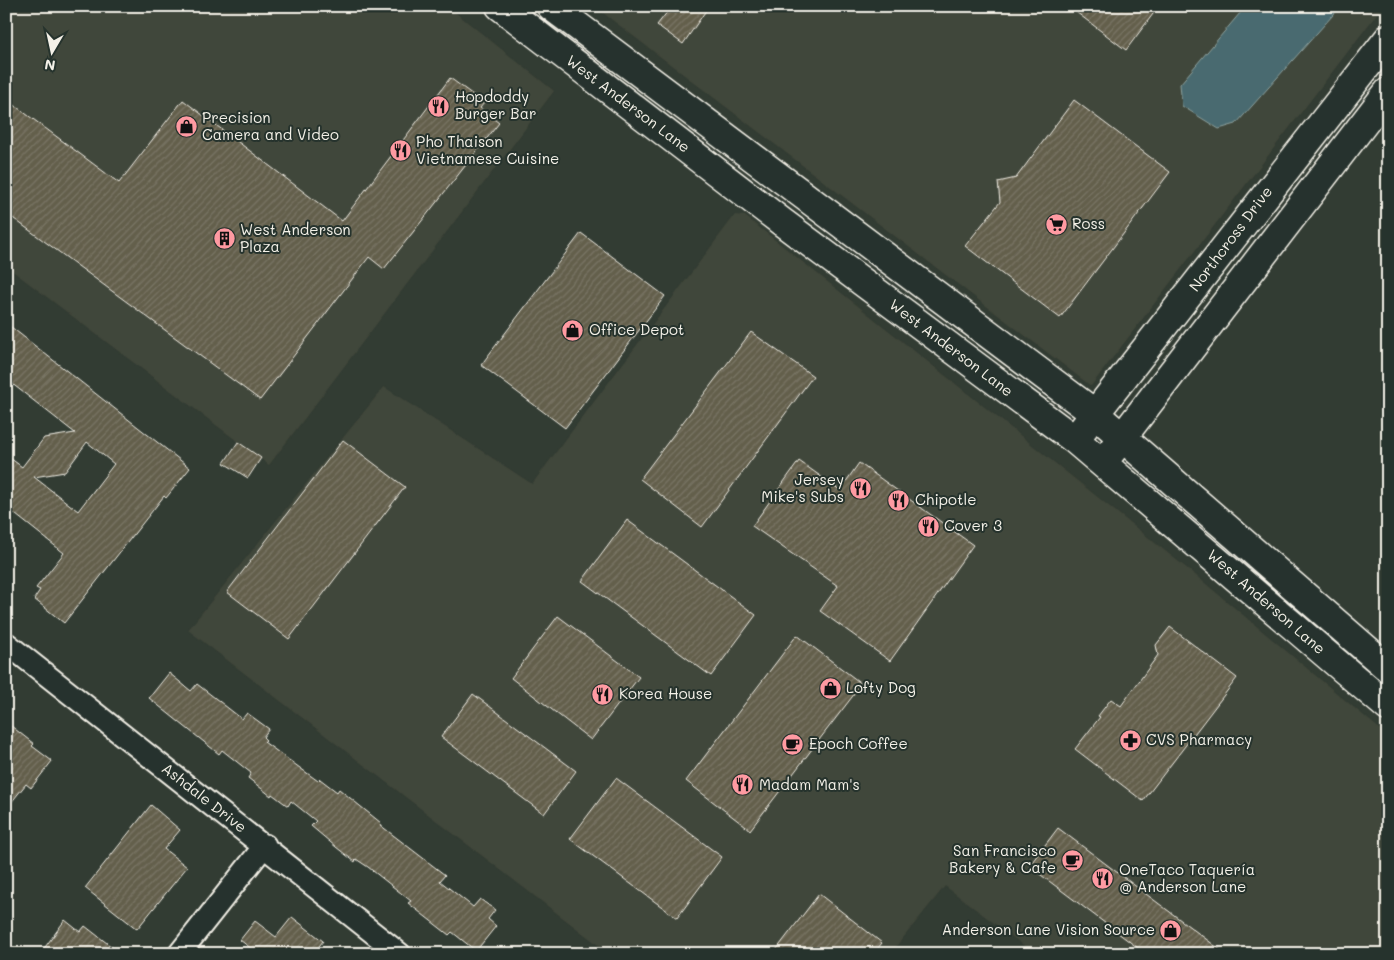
<svg xmlns="http://www.w3.org/2000/svg" width="1394" height="960" font-family="Mali,sans-serif">
<defs>
<pattern id="building-hatch" width="6" height="6" patternUnits="userSpaceOnUse" patternTransform="scale(1.25)"><rect width="6" height="6" fill="#635f4c"/><path d="M-1 1l2-2M0 6l6-6M5 7l2-2" fill="none" stroke="#7a7666"/></pattern>
</defs>
<rect width="100%" height="100%" fill="#323c33"/>
<filter id="ink" filterUnits="userSpaceOnUse"><feTurbulence type="fractalNoise" baseFrequency=".02" numOctaves="2"/><feDisplacementMap in="SourceGraphic" scale="10" xChannelSelector="R" yChannelSelector="G"/><feConvolveMatrix kernelMatrix="1 2 1 2 8 2 1 2 1" color-interpolation-filters="sRGB"/></filter>
<g filter="url(#ink)">
<path fill="#41463a" d="M6 6H447L554 91 269 465 6 266Z
M594 6H1383L1091 386Z
M735 215 745 216 1194 574 1388 736V954H1035L945 886 890 954H610L188 630 384 387 532 484Z"/>
<path fill="#496b6f" stroke="#8da19f" d="M1246 6H1341L1236 124 1219 129 1182 106 1180 84Z"/>
<path fill="url(#building-hatch)" stroke="#f4f1e8" fill-rule="evenodd" d="M672 6H709L683 44 657 25Z
M1068 6H1159L1126 50Z
M450 78 484 103 480 108 499 123 384 269 369 257 260 400 6 213V99L119 183 183 100 342 221Z
M1074 100 1170 172 1060 318 965 246 1000 202 998 182 1016 178Z
M581 233 665 296 565 428 481 365Z
M6 323 190 468 166 498 164 496 64 623 34 599 40 590 36 588 64 553 6 507V455L22 467 44 438 75 433 6 379ZM87 442 114 464 78 511 34 477 65 472Z
M751 332 813 376 702 527 640 479Z
M343 440 405 487 289 639 227 592Z
M238 442 261 458 248 478 224 463Z
M799 461 840 490 859 463 973 545 890 661 820 611 838 586 752 526Z
M627 520 756 615 711 676 582 581Z
M558 616 639 677 591 740 511 678Z
M1170 627 1237 678 1143 801 1075 749 1100 717 1098 716 1111 699 1121 706 1158 655 1156 645Z
M797 635 862 684 750 830 686 781Z
M169 673 191 691 197 684 242 719 247 713 269 729 263 737 266 740 264 742 318 781 320 779 337 792 339 789 381 823 380 825 445 875 440 881 473 907 480 899 495 910 488 919 496 926 476 951 452 932 449 935 408 903 411 901 368 867 356 859 355 862 336 847 311 826 316 821 291 801 288 806 272 794 271 796 248 778 251 773 222 750 219 754 149 698Z
M473 694 576 771 544 814 441 737Z
M6 722 34 744 32 746 52 761 31 788 26 784 6 809Z
M616 778 722 857 677 918 570 839Z
M151 805 180 830 164 849 187 867 137 929 85 888Z
M1058 828 1226 954H1146L1029 866Z
M819 894 882 943 873 954H773Z
M292 917 323 941 313 954H258L240 940 255 921 276 937Z
M65 920 80 932 85 926 121 954H40Z"/>
<g fill="none" stroke-linecap="round" stroke-linejoin="round">
<defs>
<path id="street" d="M6 643 400 954
M179 954 265 845"/>
<path id="secondary" d="M500 6 782 222 1075 440 1388 707
M551 6 1094 413 1388 668
M1083 429 1388 39
M1111 452 1388 92"/>
</defs>
<use href="#street" stroke="#f4f1e8" stroke-width="25"/>
<use href="#secondary" stroke="#f4f1e8" stroke-width="31"/>
<use href="#street" stroke="#26332d" stroke-width="21"/>
<use href="#secondary" stroke="#26332d" stroke-width="28"/>
</g>
</g>
<defs>
<symbol id="restaurant-disc" viewBox="-11 -11 22 22"><circle r="9.5" fill="#ff9aa2" stroke="#26332d"/><path d="M-5-6h1v4h1v-4h1v4h1v-4h1v5L-1.5 .5V6h-2V.5L-5-1ZM5-6V6H3V1.5H1.5Q1.5-4 5-6Z" fill="#111"/></symbol>
<symbol id="shop-disc" viewBox="-11 -11 22 22"><circle r="9.5" fill="#ff9aa2" stroke="#26332d"/><path d="M-5-2.5h2.3a2.7 3.5 0 0 1 5.4 0H5L5.5 6h-11ZM-1.5-2.5h3a1.5 2.3 0 0 0-3 0Z" fill="#111"/></symbol>
<symbol id="supermarket-disc" viewBox="-11 -11 22 22"><circle r="9.5" fill="#ff9aa2" stroke="#26332d"/><path d="M-6-5.5h2.5l.6 2H6L4.5 2H-2.5L-4.4-4H-6ZM-1.5 3.2a1.3 1.3 0 1 0 .1 0ZM3 3.2a1.3 1.3 0 1 0 .1 0Z" fill="#111"/></symbol>
<symbol id="building-disc" viewBox="-11 -11 22 22"><circle r="9.5" fill="#ff9aa2" stroke="#26332d"/><path d="M-4-6H4V6H1V3H-1V6H-4ZM-2.5-4.3h1.7v1.8h-1.7ZM.8-4.3h1.7v1.8H.8ZM-2.5-1h1.7V.8h-1.7ZM.8-1h1.7V.8H.8Z" fill="#111"/></symbol>
<symbol id="pharmacy-disc" viewBox="-11 -11 22 22"><circle r="9.5" fill="#ff9aa2" stroke="#26332d"/><path d="M-2-6h4v4h4v4h-4v4h-4v-4h-4v-4h4Z" fill="#111"/></symbol>
<symbol id="cafe-disc" viewBox="-11 -11 22 22"><circle r="9.5" fill="#ff9aa2" stroke="#26332d"/><path d="M-5.5-4.5H6V0H3Q3 3.5 0 3.5H-2.5Q-5.5 3.5-5.5 0ZM3-3.2v2h1.7v-2ZM-6 4.5H4V6H-6Z" fill="#111"/></symbol>
</defs>
<g fill-rule="evenodd">
<use href="#restaurant-disc" x="426" y="94" width="25" height="25"/>
<use href="#shop-disc" x="174" y="114" width="25" height="25"/>
<use href="#restaurant-disc" x="388" y="138" width="25" height="25"/>
<use href="#supermarket-disc" x="1044" y="212" width="25" height="25"/>
<use href="#building-disc" x="212" y="226" width="25" height="25"/>
<use href="#shop-disc" x="560" y="318" width="25" height="25"/>
<use href="#restaurant-disc" x="848" y="476" width="25" height="25"/>
<use href="#restaurant-disc" x="886" y="488" width="25" height="25"/>
<use href="#restaurant-disc" x="916" y="514" width="25" height="25"/>
<use href="#shop-disc" x="818" y="676" width="25" height="25"/>
<use href="#restaurant-disc" x="590" y="682" width="25" height="25"/>
<use href="#pharmacy-disc" x="1118" y="728" width="25" height="25"/>
<use href="#cafe-disc" x="780" y="732" width="25" height="25"/>
<use href="#restaurant-disc" x="730" y="772" width="25" height="25"/>
<use href="#cafe-disc" x="1060" y="848" width="25" height="25"/>
<use href="#restaurant-disc" x="1090" y="866" width="25" height="25"/>
<use href="#shop-disc" x="1158" y="918" width="25" height="25"/>
</g>
<g text-anchor="middle" stroke-width="4" stroke-linejoin="round" paint-order="stroke">
<g font-size="15" fill="#f4f1e8" stroke="#26332d" text-anchor="start">
<text x="455" y="102">Hopdoddy<tspan x="455" dy="17">Burger Bar</tspan></text>
<text x="202" y="123">Precision<tspan x="202" dy="17">Camera and Video</tspan></text>
<text x="416" y="147">Pho Thaison<tspan x="416" dy="17">Vietnamese Cuisine</tspan></text>
<text x="1072" y="229">Ross</text>
<text x="240" y="235">West Anderson<tspan x="240" dy="17">Plaza</tspan></text>
<text x="589" y="335">Office Depot</text>
<text x="844" y="485" text-anchor="end">Jersey<tspan x="844" dy="17">Mike's Subs</tspan></text>
<text x="915" y="505">Chipotle</text>
<text x="944" y="531">Cover 3</text>
<text x="846" y="693">Lofty Dog</text>
<text x="619" y="699">Korea House</text>
<text x="1146" y="745">CVS Pharmacy</text>
<text x="809" y="749">Epoch Coffee</text>
<text x="759" y="790">Madam Mam's</text>
<text x="1056" y="856" text-anchor="end">San Francisco<tspan x="1056" dy="17">Bakery &amp; Cafe</tspan></text>
<text x="1119" y="875">OneTaco Taquería<tspan x="1119" dy="17">@ Anderson Lane</tspan></text>
<text x="1155" y="935" text-anchor="end">Anderson Lane Vision Source</text>
</g>
<g font-size="15" fill="#f4f1e8" stroke="#26332d">
<text transform="translate(628 104) rotate(37)" y="5">West Anderson Lane</text>
<text transform="translate(1231 239) rotate(-53)" y="5">Northcross Drive</text>
<text transform="translate(951 348) rotate(37)" y="5">West Anderson Lane</text>
<text transform="translate(1266 602) rotate(41)" y="5">West Anderson Lane</text>
<text transform="translate(204 798) rotate(38)" y="5">Ashdale Drive</text>
</g>
</g>
<rect width="1394" height="960" fill="none" stroke="#26332d" stroke-width="25"/>
<rect x="12" y="12" width="1369" height="935" fill="none" stroke="#f4f1e8" stroke-width="2" filter="url(#ink)"/>
<g transform="translate(52 52) rotate(189)" stroke="#26332d" stroke-width="4" paint-order="stroke">
<path d="M0-4L9 19L0 12L-9 19Z" fill="#f4f1e8"/>
<text y="-8" font-size="14" font-weight="bold" text-anchor="middle" fill="#f4f1e8">N</text>
</g>
</svg>
